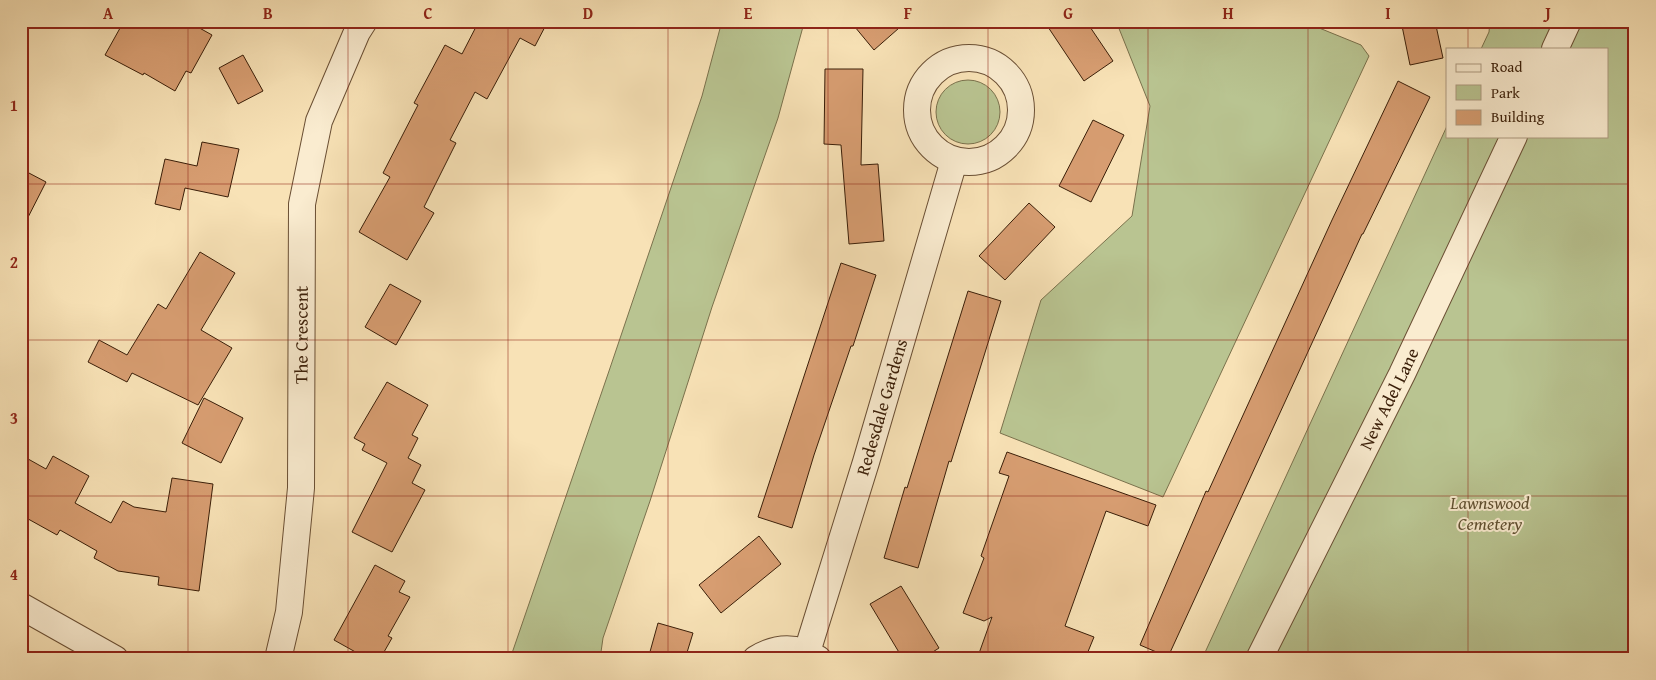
<svg xmlns="http://www.w3.org/2000/svg" width="1656" height="680" font-family="'Gentium Book Plus',serif">
<rect width="100%" height="100%" fill="#f8e2b6"/>
<filter id="stains"><feTurbulence type="fractalNoise" baseFrequency=".004" numOctaves="4"/><feColorMatrix values="0 0 0 0 .2 0 0 0 0 .09 0 0 0 0 .02 0 0 0 .5 -.17"/></filter>
<radialGradient id="worn" r=".72"><stop offset=".6" stop-color="#630" stop-opacity="0"/><stop offset="1" stop-color="#630" stop-opacity=".3"/></radialGradient>
<path fill="#b9c491" stroke="#7a714c" d="M722 21H807L804 23 778 118 712 307 650 501 603 638 600 659H510L609 371 702 96Z
M1116 21H1302L1361 45 1369 56 1163 497 1000 433 1041 300 1132 216 1150 106Z
M1490 21H1626L1635 24V659H1202L1447 126V136H1607V49H1481L1489 32Z
M936 112a32 32 0 1 1 64 0a32 32 0 1 1-64 0Z"/>
<path fill="#d79d71" stroke="#3a1e08" d="M124 21H187L212 35 191 73 186 71 175 91 144 73 143 75 105 55Z
M479 21H548L535 46 520 38 487 99 475 92 450 140 456 143 424 207 434 213 407 260 359 232 390 177 383 173 418 105 414 103 445 45 462 54Z
M850 21H907L874 50Z
M1044 21H1086L1113 61 1084 81Z
M1401 21H1435L1443 58 1410 65Z
M243 55 263 91 238 104 219 68Z
M825 69H863L861 165 878 164 884 241 849 244 841 145 824 144Z
M1398 81 1430 97 1363 234H1362L1168 657 1140 645 1206 491 1208 492 1332 220Z
M1093 120 1124 135 1091 202 1059 186Z
M202 142 239 149 228 197 185 188 180 210 155 204 165 159 197 166Z
M27 172 46 182 21 231V184Z
M1029 203 1055 227 1005 280 979 256Z
M200 252 235 273 201 330 232 348 198 405 132 373 127 382 88 362 99 340 127 355 158 304 166 309Z
M841 263 876 275 853 346H851L814 455 792 528 758 517Z
M390 284 421 301 396 345 365 327Z
M968 291 1001 301 951 462 949 461 918 568 884 558 905 487 907 488Z
M387 382 428 405 412 435 418 438 408 458 421 465 412 483 425 490 392 552 352 532 387 463 362 450 365 444 354 438Z
M204 398 243 418 221 463 182 443Z
M1007 452 1156 505 1148 526 1106 511 1065 626 1094 637 1085 659H977L992 617 984 621 963 613 984 558 981 556 1009 476 999 473Z
M21 455 46 469 53 456 89 476 75 503 111 523 123 501 134 507 166 512 172 478 213 484 199 591 158 585 159 577 118 571 94 558 97 551 60 530 57 535 21 515Z
M759 536 781 564 721 613 699 585Z
M375 565 405 581 399 592 410 597 388 636 392 638 380 659H368L334 640Z
M901 586 939 648 922 659H903L870 604Z
M658 623 693 633 685 659H648Z"/>
<g fill="none" stroke-linecap="round" stroke-linejoin="round">
<defs>
<g id="minor">
<path d="M1555 49 1568 21"/>
<circle cx="969" cy="110" r="52"/>
<path d="M21 606 115 659"/>
<path id="s1" d="M807 652 866 462 954 161"/>
<path id="s2" d="M278 659 289 612 301 488 302 204 319 121 357 32 364 21"/>
<path d="M756 659C777 646 797 646 818 659"/>
<path id="s3" d="M1259 659 1402 374 1514 136"/>
</g>
</defs>
<use href="#minor" stroke="#6a4f34" stroke-width="28"/>
<use href="#minor" stroke="#faecd0" stroke-width="26"/>
</g>
<path fill="none" stroke="#8f2418" stroke-width="1" stroke-opacity="0.55" d="M188 21V659M348 21V659M508 21V659M668 21V659M828 21V659M988 21V659M1148 21V659M1308 21V659M1468 21V49M1468 136V659M21 184H1635M21 340H1635M21 496H1635"/>
<g text-anchor="middle" stroke-width="4" stroke-linejoin="round" paint-order="stroke">
<g font-size="18" fill="#3a1e08" stroke="#faecd0">
<text dy="6" stroke="none"><textPath href="#s2" startOffset="326">The Crescent</textPath></text>
<text dy="6" stroke="none"><textPath href="#s3" startOffset="291">New Adel Lane</textPath></text>
<text dy="6" stroke="none"><textPath href="#s1" startOffset="256">Redesdale Gardens</textPath></text>
</g>
<g font-size="18" font-style="italic" fill="#605031" stroke="#faecd0">
<text x="1490" y="509">Lawnswood<tspan x="1490" dy="21">Cemetery</tspan></text>
</g>
</g>
<rect width="1656" height="680" fill="none" stroke="#f8e2b6" stroke-width="55"/>
<rect x="1446" y="48" width="162" height="90" fill="#faecd0" stroke="#ad9a80"/>
<rect x="1456" y="64" width="25" height="8" fill="#faecd0" stroke="#ad9a80"/>
<text x="1491" y="72" font-size="15" fill="#3a1e08">Road</text>
<rect x="1456" y="85" width="25" height="15" fill="#b9c491" stroke="#ad9a80"/>
<text x="1491" y="98" font-size="15" fill="#3a1e08">Park</text>
<rect x="1456" y="110" width="25" height="15" fill="#d79d71" stroke="#ad9a80"/>
<text x="1491" y="122" font-size="15" fill="#3a1e08">Building</text>
<rect x="28" y="28" width="1600" height="624" fill="none" stroke="#8f2418" stroke-width="2"/>
<g font-size="16" text-anchor="middle" font-weight="bold" fill="#8f2418">
<text x="108" y="19">A</text>
<text x="268" y="19">B</text>
<text x="428" y="19">C</text>
<text x="588" y="19">D</text>
<text x="748" y="19">E</text>
<text x="908" y="19">F</text>
<text x="1068" y="19">G</text>
<text x="1228" y="19">H</text>
<text x="1388" y="19">I</text>
<text x="1548" y="19">J</text>
<text x="14" y="111">1</text>
<text x="14" y="268">2</text>
<text x="14" y="424">3</text>
<text x="14" y="580">4</text>
</g>
<rect width="100%" height="100%" filter="url(#stains)"/>
<rect width="100%" height="100%" fill="url(#worn)"/>
</svg>
